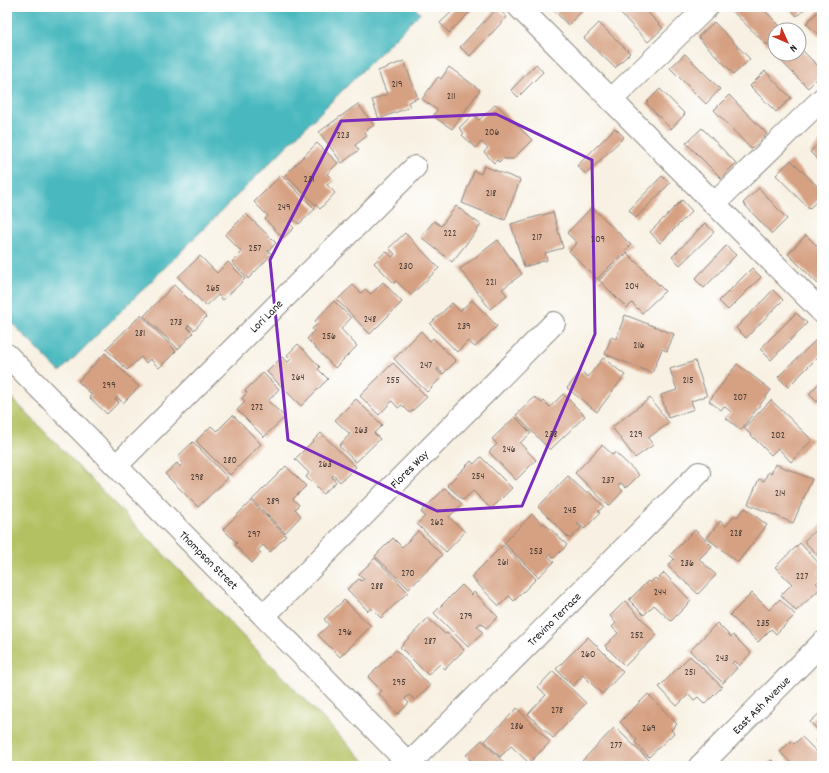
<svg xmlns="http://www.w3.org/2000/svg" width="829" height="773" font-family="Dekko,sans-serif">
<rect width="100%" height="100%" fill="#fff"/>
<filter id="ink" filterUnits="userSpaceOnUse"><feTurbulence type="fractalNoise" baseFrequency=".025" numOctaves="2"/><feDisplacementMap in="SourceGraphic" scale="8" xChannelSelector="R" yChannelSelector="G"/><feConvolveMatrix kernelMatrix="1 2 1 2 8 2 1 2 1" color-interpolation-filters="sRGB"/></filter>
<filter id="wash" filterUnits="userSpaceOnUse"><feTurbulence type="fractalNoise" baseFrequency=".012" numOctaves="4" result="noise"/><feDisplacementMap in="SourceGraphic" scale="16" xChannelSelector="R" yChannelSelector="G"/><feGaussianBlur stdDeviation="0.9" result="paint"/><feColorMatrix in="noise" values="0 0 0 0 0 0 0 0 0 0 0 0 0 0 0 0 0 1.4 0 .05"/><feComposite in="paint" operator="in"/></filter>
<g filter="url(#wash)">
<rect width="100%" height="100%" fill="#f8f1e3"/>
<path fill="#b4c162" stroke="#686e3f" d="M7 393 369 766H7Z"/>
<path fill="#49b9bf" stroke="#326a6e" d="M7 7H414L420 13 60 372 7 318Z"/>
<g id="blocks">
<path fill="#d6a082" d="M457 7H475L449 33 440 23Z
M551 7H580L583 10 568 25Z
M614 7H642L663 28 648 42Z
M732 7H761L784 30H775V38L767 45 730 9Z
M788 7H807L797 16Z
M497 8 507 17 470 56 460 47Z
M822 8V39L806 23Z
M714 22 750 59 734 74 698 37Z
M599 23 630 53 615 68 584 38Z
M799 47 822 70V74L808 88 776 56 778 54H799Z
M685 54 720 89 706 104 670 68Z
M404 61 418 98 408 102 410 107 379 119 372 100 387 94 378 71Z
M536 64 543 72 518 97 511 90Z
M449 67 480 90 452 129 433 116 437 110 422 99 438 77 441 79Z
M765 71 791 98 776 112 750 86Z
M660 89 685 114 671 129 646 103Z
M729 95 767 134 751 149 714 110Z
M358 104 374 125 364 132 367 136 355 145 359 150 342 163 319 132Z
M496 104 532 140 513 159H505L503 158 499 162 497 160 494 163 484 152 488 148 481 142 476 148 462 135 464 133 459 128 473 114 479 120Z
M615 128 624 137 586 174 577 166Z
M702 128 736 163 721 178 686 143Z
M822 140V164L810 152Z
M317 143 338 163 327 174 333 180 327 185 335 193 320 209 285 175Z
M791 160 822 191V196L809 209 776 175Z
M484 166 520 180 505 220 462 203 474 171 481 174Z
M281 175 315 209 299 224 293 219 289 223 294 228 283 238 265 219 268 216 254 202Z
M662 176 670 183 636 218 629 210Z
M759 188 787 219 772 234 743 203Z
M682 200 692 211 660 243 650 232Z
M456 206 481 225 452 262 421 237 434 221 441 226Z
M592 207 631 245 597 279 569 251 577 243 567 233Z
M553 212 563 248 545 253 547 260 524 267 511 224Z
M246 214 276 243 268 251 272 254 248 279 232 262 242 252 225 235Z
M705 223 714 232 680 265 672 257Z
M405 233 439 268 411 295 396 281 394 283 374 263 386 251 392 257 395 254 389 248Z
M806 235 822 251V285L821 287 788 254Z
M498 240 522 274 502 289 507 295 490 309 460 269Z
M726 246 736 255 704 288 695 279Z
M627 253 665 291 642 313 632 303 627 308 599 280Z
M200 256 217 273 228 262 245 279 223 300 218 295 206 306 178 277Z
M752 268 761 277 728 310 719 301Z
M383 282 402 302 370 334 337 300 353 285 361 293 365 289 371 294Z
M174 285 206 317 194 330 189 325 187 327 193 333 178 349 144 316Z
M773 290 783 300 746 338 736 328Z
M472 300 497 326 475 347 468 341 457 352 430 324 452 303 460 311Z
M334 301 351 318 341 329 357 346 335 368 307 339 314 331 312 329 318 324 315 321Z
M796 313 807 323 771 360 760 349Z
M141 315 176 351 159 368 150 359 146 363 141 357 127 370 106 349Z
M625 315 674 334 667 351 662 349 652 373 605 354 611 337 616 339Z
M421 331 430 341 433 338 456 361 443 374 438 368 437 370 443 376 427 392 394 359Z
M820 336 822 338V353L788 387 778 377Z
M298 344 320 367 318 369 328 379 301 406 267 372 282 357 288 362 291 359 287 355Z
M105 353 139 387 123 403 117 397 115 399 119 402 107 414 89 397 92 395 78 381Z
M603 358 625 375 597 412 567 388 581 371 588 377Z
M695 361 707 396 691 401 694 409 668 418 661 395 677 390 670 369Z
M393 363 427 397 410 413 402 405 398 408 392 401 379 415 360 396Z
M737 364 771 390 741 430 726 418 731 412 724 406 721 410 709 401Z
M263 373 279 389 268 401 285 417 264 437 237 410 245 402 242 398 247 393 245 391Z
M822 380V397L817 402 809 394Z
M563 394 585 416 550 450 516 415 535 397 542 403 544 401 550 407Z
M650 398 669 423 648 438 653 445 635 458 612 427Z
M356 399 382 425 374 433 380 439 356 462 339 446 350 434 335 420Z
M771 400 812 440 791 462 778 448 771 455 744 428Z
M233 415 261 444 230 475 196 441 211 426 217 431Z
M515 417 531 433 520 443 536 460 516 480 489 452 497 444 492 439Z
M321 433 356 467 340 482 333 475 332 477 336 482 323 494 306 477 309 473 295 459Z
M193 442 228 478 198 507 165 474 177 463 180 467 183 463 177 457Z
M602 445 613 455 615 452 639 475 626 488 621 483 618 486 623 491 609 506 575 473Z
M481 457 512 488 491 509 473 491 463 500 447 485 471 461 474 464Z
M775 464 812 479 793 523 748 504 759 479 764 481 768 472 771 474Z
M286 466 306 486 293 499 299 505 295 509 301 516 285 533 252 500Z
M568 476 586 493 588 491 604 506 598 512 600 513 584 529 578 523 577 524 581 528 570 539 538 507Z
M445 488 462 504 449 517 465 532 446 552 417 524 425 516 421 512Z
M251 501 286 536 270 552 263 545 258 550 261 553 252 563 235 545 237 543 223 529Z
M745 508 767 525 738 562 707 538 720 521 726 526 735 515 737 517Z
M532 514 542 524 544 523 567 545 554 558 550 554 548 556 554 562 538 577 504 543Z
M822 524V559L804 541Z
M695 530 712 546 699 559 716 575 698 594 668 566 674 559 670 555Z
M418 531 442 555 409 589 375 556 393 538 402 547Z
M800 543 822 567V569L818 573 822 578 816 583 821 588 796 611 781 595 792 584 775 567Z
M503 545 536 579 514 601 509 596 499 606 471 577Z
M375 558 408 592 381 618 371 608 368 611 347 589 359 579 361 581 364 579 359 574Z
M664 573 691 601 671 621 654 605 644 615 629 600 648 581 650 583 655 578 657 580Z
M462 585 472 595 474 592 498 617 486 628 481 623 477 626 483 633 468 647 434 613Z
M752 593 769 610 780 599 795 615 776 634 771 629 758 642 730 615Z
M344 600 371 626 340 657 318 635 329 625 324 619Z
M625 601 657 635 625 666 605 646 618 633 612 627 616 623 610 616Z
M428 618 445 634 447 633 464 650 445 669 440 664 428 675 400 647Z
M717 623 731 637 733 635 751 653 739 666 734 661 732 663 737 668 723 683 690 651Z
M588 637 623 672 602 694 583 675 573 686 556 669Z
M396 650 430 686 415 700 409 695 405 699 409 703 398 714 379 694 382 691 368 677Z
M690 656 722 687 705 704 698 697 694 700 689 694 677 706 659 687Z
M553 671 586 703 553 738 528 714 546 695 538 687Z
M648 694 677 724 671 730 674 733 649 757 635 742 637 740 620 722Z
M517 708 550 742 529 763 511 746 500 757 485 741Z
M822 711V734L810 722Z
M615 727 650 761 644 766H588L582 761Z
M822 735V747L816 741Z
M802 737 822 757 813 766H794L780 752 791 741 794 744Z
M482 740 507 766H470L473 763 466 755Z
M772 760 778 766H766Z"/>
</g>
</g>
<g filter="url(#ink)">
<use href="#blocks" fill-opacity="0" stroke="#8a8680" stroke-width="1"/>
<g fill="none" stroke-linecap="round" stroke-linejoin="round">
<defs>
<path id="minor" d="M519 7 822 312
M611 100 707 7
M714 204 822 99
M7 355 411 766
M116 466 415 167
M264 616 554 323
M409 764 699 473
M700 766 822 643"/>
</defs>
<use href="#minor" stroke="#8a8680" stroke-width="24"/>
<use href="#minor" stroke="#fff" stroke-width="22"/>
</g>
</g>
<path fill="none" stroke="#7b2cbf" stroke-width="3" stroke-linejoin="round" d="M496 114 592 160 595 334 522 506 437 511 288 440 270 260 341 121Z"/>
<g text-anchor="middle" stroke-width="4" stroke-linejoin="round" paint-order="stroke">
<g font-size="10" fill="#4a3d36">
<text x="397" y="87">219</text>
<text x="451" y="99">211</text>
<text x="492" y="135">206</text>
<text x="343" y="138">223</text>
<text x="309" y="182">231</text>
<text x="491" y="196">218</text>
<text x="284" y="210">249</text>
<text x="450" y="236">222</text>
<text x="537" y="240">217</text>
<text x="598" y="242">209</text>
<text x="255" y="251">257</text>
<text x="406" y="269">230</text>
<text x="491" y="285">221</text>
<text x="632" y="289">204</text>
<text x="213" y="291">265</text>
<text x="370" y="322">248</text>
<text x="176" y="325">273</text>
<text x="464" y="329">239</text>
<text x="140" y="336">281</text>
<text x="329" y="339">256</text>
<text x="639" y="348">216</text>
<text x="426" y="368">247</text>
<text x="298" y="380">264</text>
<text x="393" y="383">255</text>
<text x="688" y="383">215</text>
<text x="109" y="388">299</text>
<text x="740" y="400">207</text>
<text x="257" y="410">272</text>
<text x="361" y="433">263</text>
<text x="551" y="437">238</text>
<text x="636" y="437">229</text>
<text x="778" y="438">202</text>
<text x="509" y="452">246</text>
<text x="230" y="463">280</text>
<text x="325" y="467">263</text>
<text x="478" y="479">254</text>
<text x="197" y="480">298</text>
<text x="608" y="483">237</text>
<text x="780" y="496">214</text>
<text x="273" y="504">289</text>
<text x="570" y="513">245</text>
<text x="437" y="525">262</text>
<text x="736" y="536">228</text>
<text x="254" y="537">297</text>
<text x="536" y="554">253</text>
<text x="503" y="565">261</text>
<text x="687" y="566">236</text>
<text x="408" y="576">270</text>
<text x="802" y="579">227</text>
<text x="377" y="589">288</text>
<text x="660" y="595">244</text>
<text x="466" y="619">279</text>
<text x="763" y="626">235</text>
<text x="345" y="635">296</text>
<text x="637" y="638">252</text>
<text x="430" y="644">287</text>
<text x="588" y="657">260</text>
<text x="722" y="661">243</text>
<text x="690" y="675">251</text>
<text x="399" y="685">295</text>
<text x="557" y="713">278</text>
<text x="517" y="729">286</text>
<text x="649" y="731">269</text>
<text x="616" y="748">277</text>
</g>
<g font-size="12" fill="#1c1c1c" stroke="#fff">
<text transform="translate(266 316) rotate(-45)" y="4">Lori Lane</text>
<text transform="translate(409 469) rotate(-45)" y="4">Flores Way</text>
<text transform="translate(209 560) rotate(45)" y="4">Thompson Street</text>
<text transform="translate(554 619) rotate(-45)" y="4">Trevino Terrace</text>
<text transform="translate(761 705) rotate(-45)" y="4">East Ash Avenue</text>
</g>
</g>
<rect width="829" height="773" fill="none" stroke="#fff" stroke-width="24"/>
<g transform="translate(787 42) rotate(135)"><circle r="19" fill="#ffffff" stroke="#a4a4a4"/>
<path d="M0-3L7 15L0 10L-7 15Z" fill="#c8321e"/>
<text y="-6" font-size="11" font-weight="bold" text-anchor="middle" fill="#1c1c1c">N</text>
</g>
</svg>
